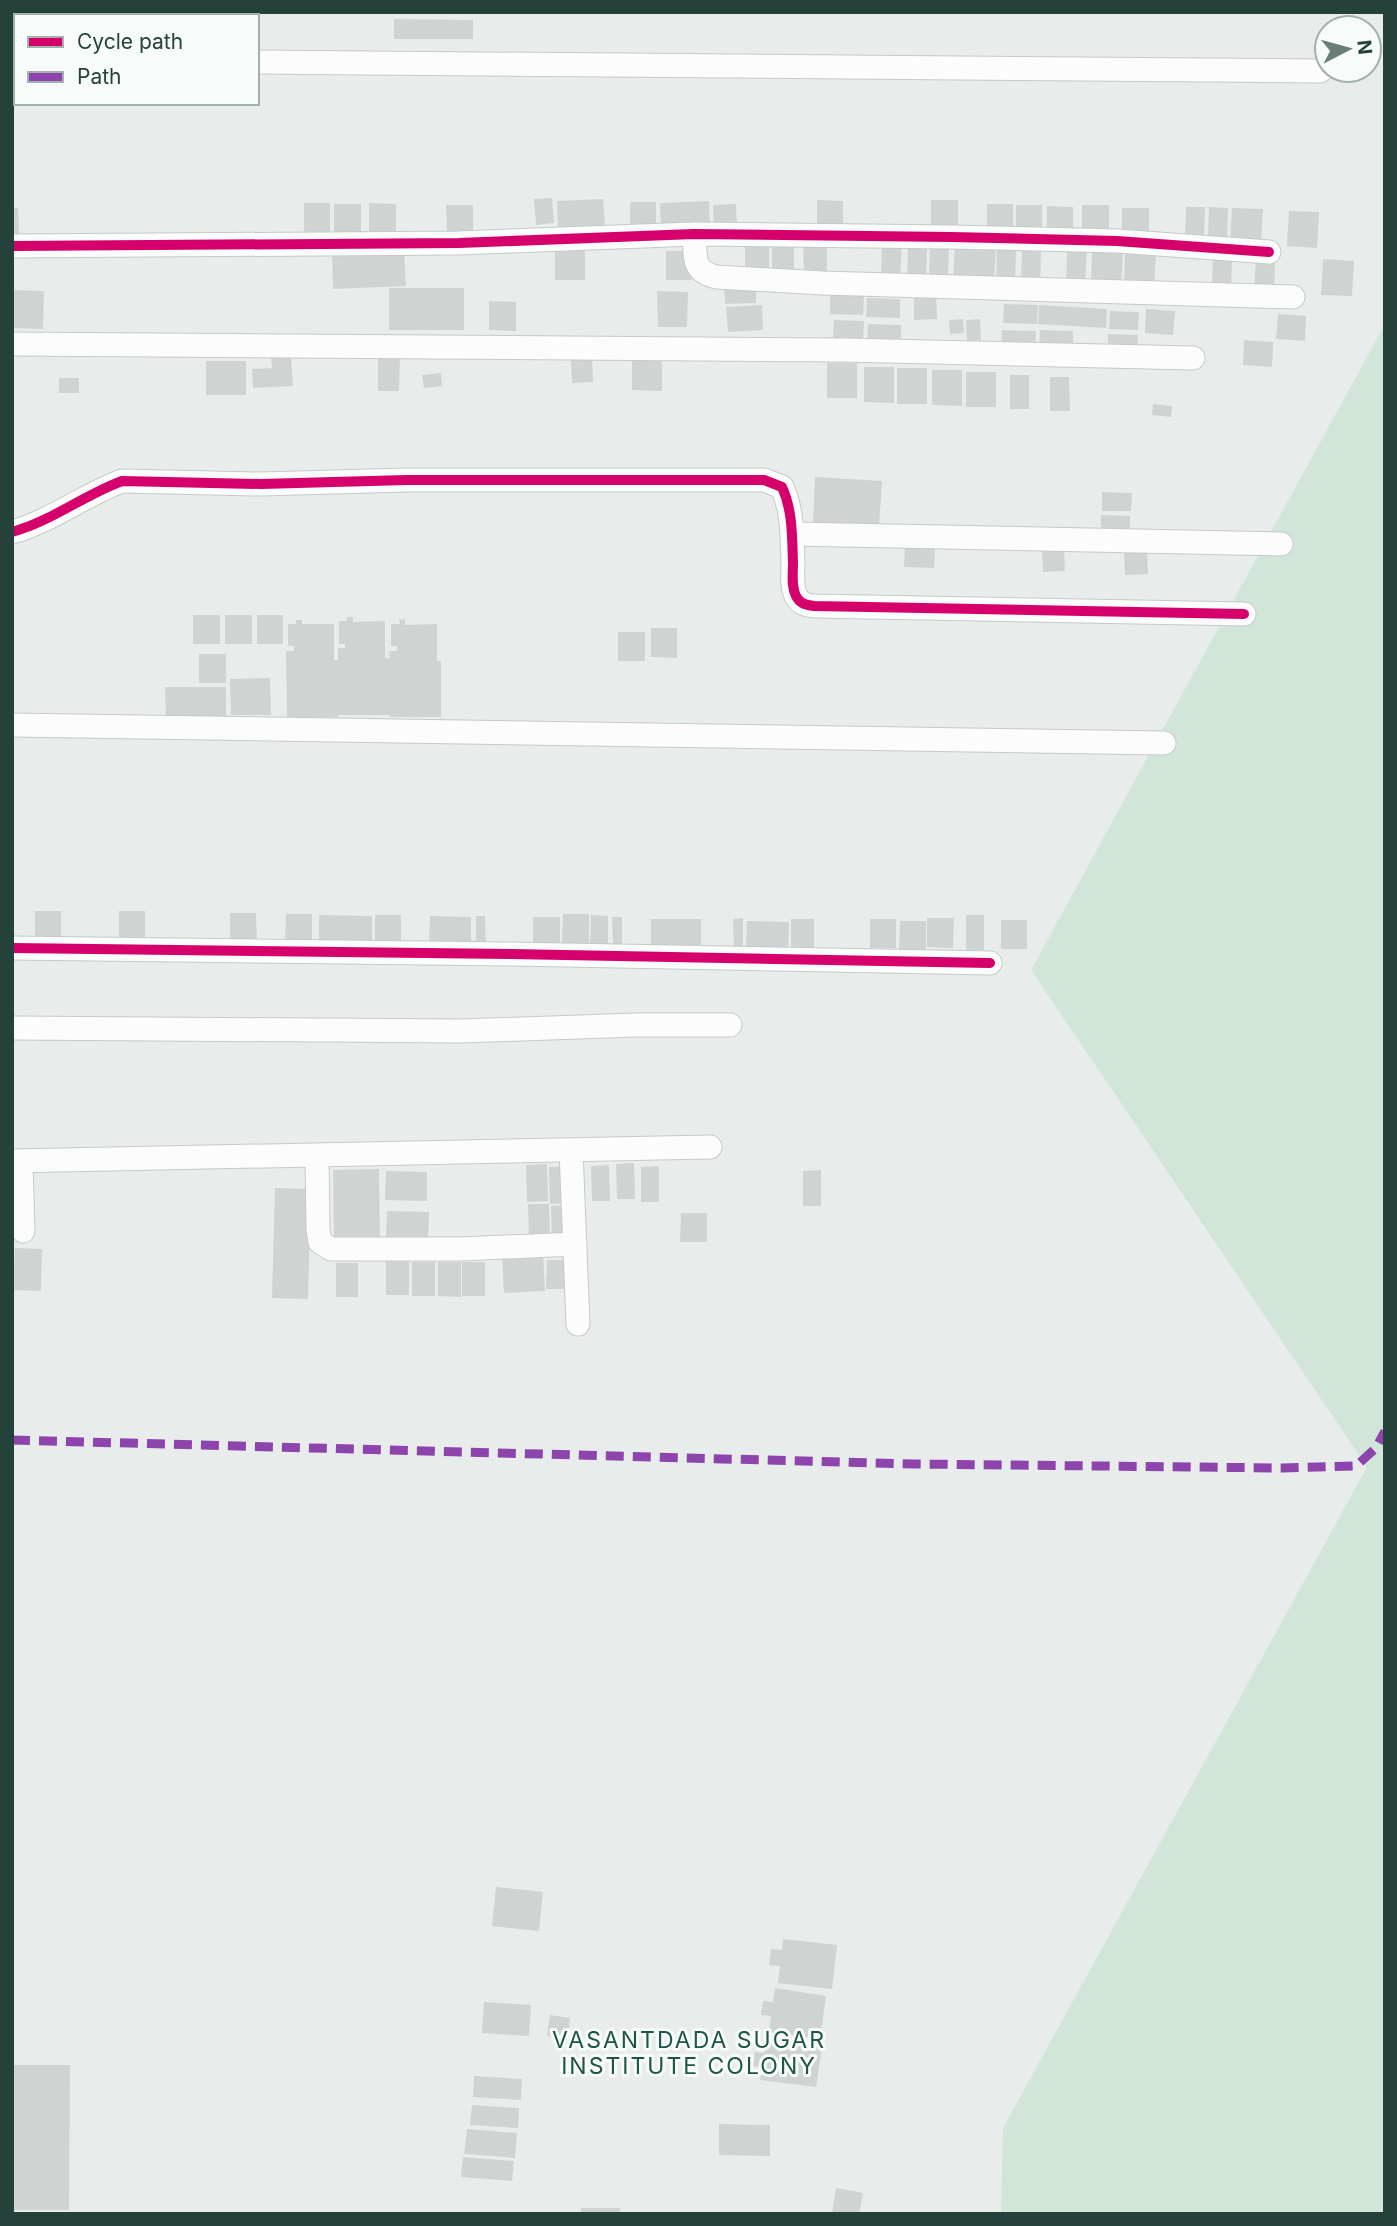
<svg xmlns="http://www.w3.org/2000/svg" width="1397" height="2226" font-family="Inter,sans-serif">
<rect width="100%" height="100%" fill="#e8edeb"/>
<path fill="#d1e6d8" d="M1385 324V2214H1001L1003 2128 1367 1467 1031 970Z"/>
<path fill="#cfd4d2" d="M394 19 473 20V39H394Z
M552 198 554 223 536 225 534 199Z
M603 199 605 226 558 228 557 201Z
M817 200 843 201V230L817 229Z
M931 200H958V230L931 229Z
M709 201 710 229 661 231 660 203Z
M630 202H656V231H630Z
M304 203H330V232H304Z
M369 203 396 204V233H369Z
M334 204H361V233H334Z
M736 204 737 227 714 228 713 205Z
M987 204H1013V233H987Z
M446 205H473V234H447Z
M1016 205H1042V235L1016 234Z
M1082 205H1109V234H1082Z
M1047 206 1073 207V236L1047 235Z
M1186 207H1205L1204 241 1185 240Z
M1209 207 1228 208 1227 242 1208 241Z
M12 208H18L19 234H12Z
M1122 208H1149V237H1122Z
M1232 208 1263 209 1261 244 1230 243Z
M1289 211 1319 212 1317 248 1287 246Z
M803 241H827V274H804Z
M769 244V274H745V245Z
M772 244H794V275H772Z
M882 244H902L900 278H881Z
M930 244 949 245 948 279 929 278Z
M955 244 996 246 994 281 953 279Z
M908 247 927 248 926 282 907 281Z
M997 249 1016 250 1015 284 996 283Z
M1022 249 1041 250 1040 284 1021 283Z
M404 250 406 286 333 289 332 252Z
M1067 250H1087L1085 284 1066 283Z
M1092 250 1123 251 1121 287 1091 285Z
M555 251H585V280H555Z
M666 251H692V280H666Z
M1125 252 1156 253 1154 288 1124 287Z
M1213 256 1232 257 1231 291 1212 290Z
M1256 258 1275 259 1274 292H1254Z
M1323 259 1354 261 1352 296 1321 295Z
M724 286H756V303L725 304Z
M389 288H464V330H389Z
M12 290 44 291 43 329 12 328Z
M657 291 688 292 687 327H658Z
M830 295 864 296 863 315 830 314Z
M936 296 937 319 914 320V297Z
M867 298 900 299V318L866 317Z
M489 301 516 302V331L489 330Z
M1004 304 1038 305 1037 324 1003 323Z
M762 305 763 330 728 332 726 307Z
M1039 305 1107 309 1106 328 1038 324Z
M1146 309 1175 311 1173 335 1145 333Z
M1110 311 1139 312 1138 330 1109 329Z
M1278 314 1306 316 1305 341 1276 339Z
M963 319 964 333 950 334 949 320Z
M980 319 981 340 967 341 966 320Z
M834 320 864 321 863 345 833 344Z
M868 324 901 325V345L867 343Z
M1002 330 1036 331 1035 350 1001 349Z
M1040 330 1073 331V351L1039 349Z
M1108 334 1138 335 1137 353 1108 352Z
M1244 340 1273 342 1272 367 1243 365Z
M291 355 293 386 253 388 252 369 272 368 271 356Z
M592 355 593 382 572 383 571 357Z
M632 355H662V391L632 390Z
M378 357H400L399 391H378Z
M206 361H246V395H206Z
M827 363H857V398H827Z
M864 367H894V403L864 402Z
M897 368H927V404H897Z
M932 370H962V406L932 405Z
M966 372H996V407H966Z
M441 373 442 386 424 388 422 375Z
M1010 375H1029V409H1010Z
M1050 377H1069L1070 411H1050Z
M59 378H79V393H59Z
M1153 404 1172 406 1171 417 1152 415Z
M815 477 882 481 879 526 813 522Z
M1102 492 1132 493 1131 511H1102Z
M1101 515 1130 516V534L1101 533Z
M905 543 935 544 934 568 904 567Z
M1064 548 1065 571 1043 572 1042 549Z
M1147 551 1148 574 1125 575 1124 552Z
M193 615H220V644H193Z
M225 615H252V644H225Z
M257 615H283V644H257Z
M347 617H353V622L385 621V658H390L389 651H397V646H391V624H400L399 619 405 620V625L437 624V661H441V717H390V715H338V717L287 718 286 651H294V646H288V624H296V620H302V624H334V660H338V648H345V644H339V621H347Z
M651 628H677V658L651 657Z
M618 632H645V661H618Z
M199 654H226V683H199Z
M270 678 271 715H231L230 679Z
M165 687H226V716L166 717Z
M35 911H61V940H35Z
M119 911H145V940H119Z
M230 913H256L257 943 230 942Z
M286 914H312V943H285Z
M563 914H589V943H562Z
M319 915 372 916V945L319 944Z
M375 915H401V944H375Z
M591 915 608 916V945H590Z
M966 915H984V950H966Z
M430 916 471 917V946L429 945Z
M476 916H485L486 945H476Z
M533 917H560V946H533Z
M612 917H622V946H613Z
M743 918V947H734L733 919Z
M927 918H954L953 948 927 947Z
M651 919H701V948L651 947Z
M791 919H814V948H791Z
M870 919H896V948H870Z
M1001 920H1027V949H1001Z
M747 921 789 922 788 950 746 949Z
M900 921H926V950H899Z
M634 1163 635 1199H617L616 1164Z
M547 1164 548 1201 527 1202 526 1165Z
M609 1165 610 1201H592L591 1166Z
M570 1166 571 1203 550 1204 549 1167Z
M659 1166V1202H641V1167Z
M379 1169 380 1243H334L333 1170Z
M821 1170V1206H803V1171Z
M386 1171 427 1172V1201L385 1200Z
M275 1188 311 1189 308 1299 272 1298Z
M528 1204H549L550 1240 529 1241Z
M572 1205 573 1242H552L551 1206Z
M387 1211 429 1212 428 1241 386 1240Z
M681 1213H707V1242H680Z
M15 1248 42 1249 41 1291 13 1290Z
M543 1252 545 1291 504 1293 502 1254Z
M547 1260H573V1289H546Z
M386 1261H409V1295H386Z
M412 1262H435V1296H412Z
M438 1262H461V1297L438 1296Z
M462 1262H485V1296H462Z
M336 1263H358V1297H336Z
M496 1887 543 1892 539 1931 492 1926Z
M783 1939 837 1945 832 1989 778 1983 780 1966 769 1965 771 1949 782 1950Z
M775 1988 826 1996 820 2039 769 2032 771 2016 761 2015 763 2001 773 2002Z
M484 2002 531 2005 529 2036 482 2033Z
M550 2015 570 2018 568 2039 547 2036Z
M766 2039 822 2047 816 2087 760 2080 762 2068 753 2066 755 2052 764 2053Z
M12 2065H70L69 2210H12Z
M474 2076 522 2079 521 2100 473 2097Z
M472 2105 519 2108 518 2128 470 2125Z
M719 2124 770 2125V2156L719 2155Z
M467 2129 517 2133 515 2158 464 2154Z
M463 2157 514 2161 512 2181 461 2177Z
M836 2188 863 2193 859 2214 832 2213Z
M581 2208H620V2214H581Z"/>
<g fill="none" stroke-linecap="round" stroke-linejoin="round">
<defs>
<path id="street" d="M12 60H16
M257 62 1320 71
M694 234C696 257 691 271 717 277L823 283 1293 297
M12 246 459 243 694 234 951 237 1117 241 1269 252
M12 344 844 350 1193 358
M12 532C52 521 84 495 122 481L261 484 407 480H764L782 487C793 511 792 538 793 563 793 574 791 586 796 596 800 604 806 605 814 606L1244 614
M792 534 1281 544
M12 725 1164 743
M12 948 511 954 990 963
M12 1028 461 1031 636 1025H730
M571 1150 578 1324
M317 1156 318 1229 320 1242 331 1249H461L575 1244
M12 1161 710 1147
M21 1161 23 1231"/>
</defs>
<use href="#street" stroke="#c5cac8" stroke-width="25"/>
<use href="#street" stroke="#fcfcfc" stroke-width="23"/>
<path stroke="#8e44ad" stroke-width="9" stroke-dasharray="18 9" stroke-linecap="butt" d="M12 1440 915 1464 1283 1468 1356 1466 1376 1448 1385 1431"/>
<defs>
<path id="cycleway" d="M12 246 459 243 694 234 951 237 1117 241 1269 252
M12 532C52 521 84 495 122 481L261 484 407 480H764L782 487C793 511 792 538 793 563 793 574 791 586 796 596 800 604 806 605 814 606L1244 614
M12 948 511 954 990 963"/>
</defs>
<use href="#cycleway" stroke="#f7fbf9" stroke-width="15"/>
<use href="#cycleway" stroke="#d6006c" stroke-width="10"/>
</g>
<g text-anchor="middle" stroke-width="6" stroke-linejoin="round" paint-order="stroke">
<g font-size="23" letter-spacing="2" fill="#1f5548" stroke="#f7fbf9">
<text x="689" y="2048">VASANTDADA SUGAR<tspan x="689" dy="26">INSTITUTE COLONY</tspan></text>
</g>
</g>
<rect width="1397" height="2226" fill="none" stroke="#24423a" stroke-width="28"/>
<rect x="14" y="14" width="245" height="91" fill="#f7fbf9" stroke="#a3b1ad" stroke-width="2"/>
<rect x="28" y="37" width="35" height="10" fill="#d6006c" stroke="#a3b1ad" stroke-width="2"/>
<text x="77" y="49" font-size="21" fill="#24423a">Cycle path</text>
<rect x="28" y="72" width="35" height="10" fill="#8e44ad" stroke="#a3b1ad" stroke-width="2"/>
<text x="77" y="84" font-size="21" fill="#24423a">Path</text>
<g transform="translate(1348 49) rotate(84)"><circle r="33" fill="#f7fbf9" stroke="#a3b1ad" stroke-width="2"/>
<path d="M0-5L12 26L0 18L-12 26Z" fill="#697e78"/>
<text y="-10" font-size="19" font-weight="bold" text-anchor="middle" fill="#24423a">N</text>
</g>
</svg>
